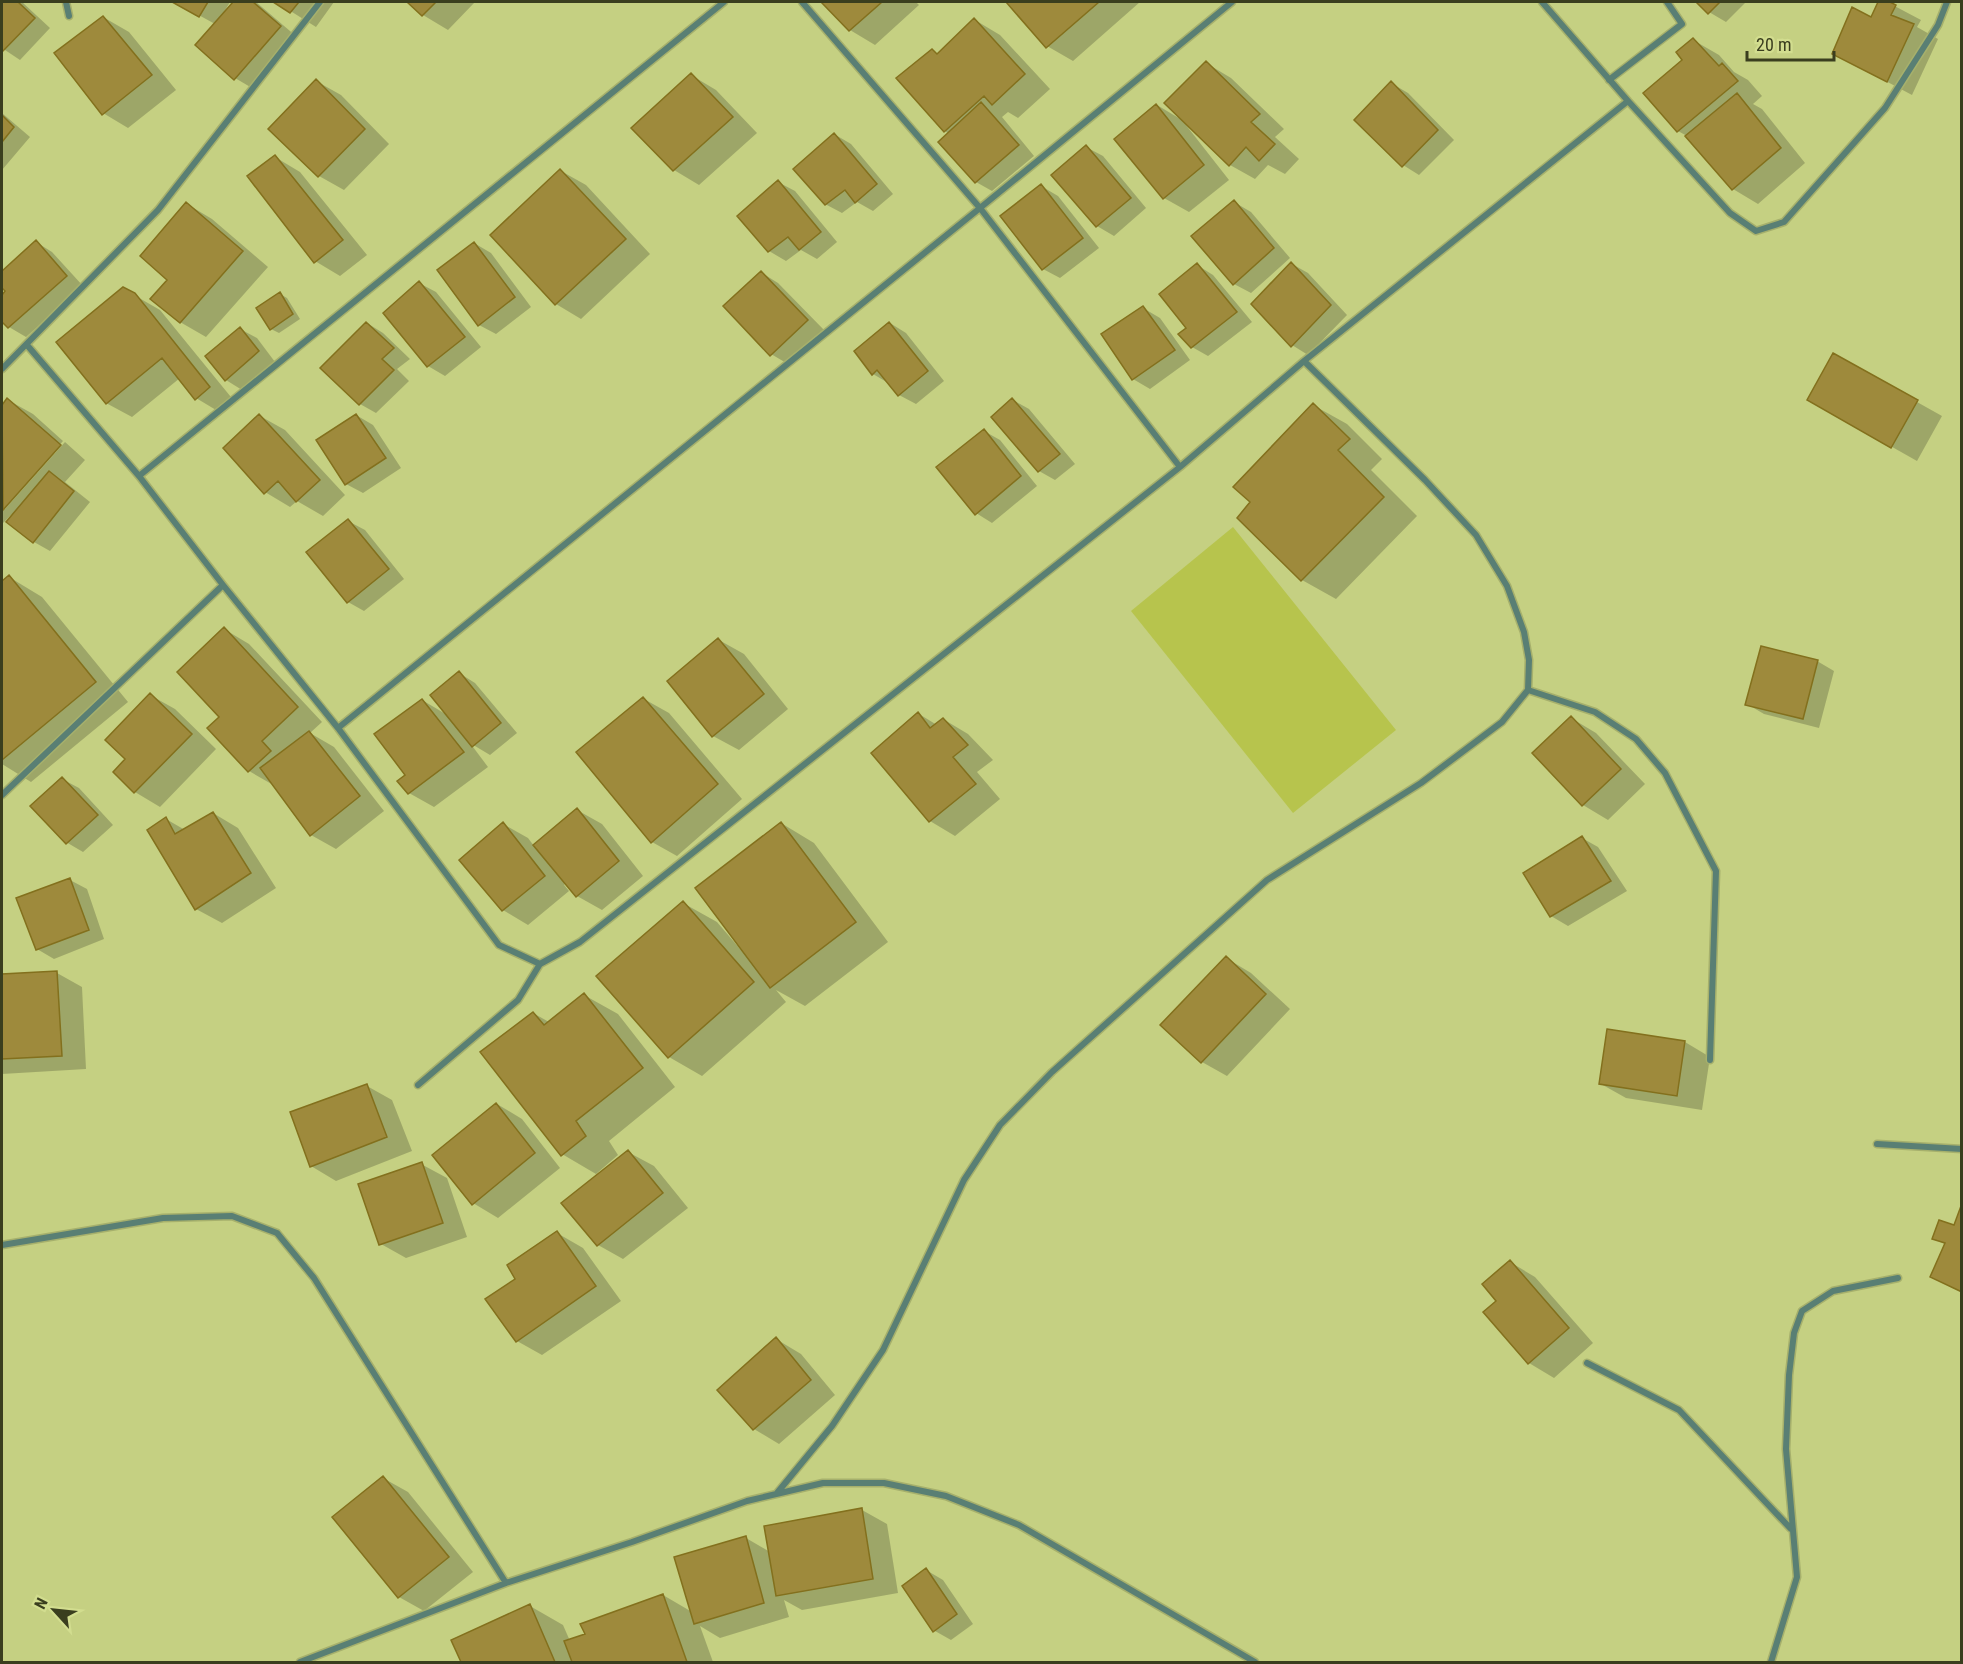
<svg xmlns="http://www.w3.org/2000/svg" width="1963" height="1664" font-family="'Roboto Condensed',sans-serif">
<rect width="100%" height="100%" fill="#c5d082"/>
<path fill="#b7c44d" d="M1233 527 1396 730 1293 813 1131 611Z"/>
<path fill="#0003" d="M2 2H22L50 28 20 60 2 48Z
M175 2H230L224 12 225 13 235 2H256L297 37 252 88 235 78 215 24Z
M276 2H334L316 27Z
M410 2H475L448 30 423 15Z
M823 2H916L919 5 875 45 850 30Z
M1008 2H1140L1073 61 1047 46Z
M1698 2H1746L1726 22 1709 12Z
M1880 2H1887L1921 20 1917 27 1938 39 1912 95 1833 53 1871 19Z
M103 17 129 32 176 90 128 128 103 113Z
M975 20 1000 35 1050 89 1018 118 1008 112 1002 117 1034 156 992 191 976 182 949 134 945 131 932 51 938 55Z
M1693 40 1719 55 1734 72 1748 80 1762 96 1753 104 1762 109 1805 163 1758 204 1733 189 1687 136 1678 131 1645 93 1684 61Z
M1206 63 1231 78 1284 129 1275 137 1299 159 1285 174 1268 165 1255 179 1230 165Z
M691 75 716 90 757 133 699 185 674 170 633 128Z
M316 81 341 95 389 144 344 190 319 176 270 129Z
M1391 83 1408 93 1454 140 1419 175 1403 165Z
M1157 105 1182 120 1229 180 1189 212 1164 198Z
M2 113 30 137 2 170Z
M834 134 851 144 893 194 873 211 857 202 842 213 825 204Z
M1086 147 1103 156 1146 208 1114 236 1097 226 1053 175Z
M275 157 300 172 367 255 340 276 315 261Z
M561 171 586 185 650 254 581 319 556 304 492 235Z
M778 182 795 191 837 242 817 259 801 250 786 261 769 251 739 217Z
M1041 186 1058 196 1099 248 1060 278 1043 269Z
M1234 202 1251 212 1290 258 1251 293 1234 284Z
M187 204 212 219 268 267 206 337 180 322 169 279Z
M36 242 52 252 83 286 26 337 9 327 2 320V297L7 291 2 285V274Z
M474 243 491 253 531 307 496 334 479 325Z
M1292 264 1308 273 1347 315 1308 355 1292 345Z
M1197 265 1213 275 1252 322 1208 356 1192 347 1188 328Z
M762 273 778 283 824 330 788 364 771 354Z
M419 283 436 292 481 347 445 376 428 366 385 313Z
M280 294 287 298 300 319 279 333 271 329Z
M134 295 160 310 235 402 221 413 196 398 180 378 132 417 106 403Z
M1143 308 1160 318 1190 360 1150 389 1133 379Z
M367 323 383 333 410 359 397 369 409 381 376 413 360 404Z
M890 323 906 333 944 381 916 404 899 395 890 384 873 374Z
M240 329 257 338 275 362 242 390 226 380Z
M1833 355 1942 416 1917 461 1809 400Z
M8 400 33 414 63 441 2 509V407Z
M1013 400 1029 409 1075 464 1055 480 1039 471Z
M1313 405 1347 424 1382 459 1371 470 1417 516 1336 599 1302 580 1239 518 1252 502Z
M356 415 373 425 401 468 363 493 346 484Z
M260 416 285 430 345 495 323 516 297 501 290 507 265 492Z
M984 431 1000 440 1037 486 992 523 976 513Z
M65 442 85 460 65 482 90 502 50 551 34 542 12 514 2 524V509H5Z
M348 521 365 530 404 579 364 611 348 602Z
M9 577 42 597 128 702 31 782 2 764V583Z
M224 629 249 644 322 722 310 733 334 747 384 811 336 849 311 835 275 786 249 771Z
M719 640 744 654 788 709 739 750 713 736 669 681Z
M1817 661 1834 671 1819 728 1764 714 1747 704Z
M459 673 475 683 517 733 490 755 470 743 488 767 434 807 409 793 407 775 422 700 449 716Z
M150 695 175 709 216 749 160 807 135 792 115 772 127 759Z
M644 699 669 713 742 799 677 856 652 842Z
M919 714 937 725 943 719 968 734 993 760 977 772 1000 799 955 836 930 821 873 753Z
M1571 718 1596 733 1645 784 1608 820 1583 805 1534 753Z
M62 779 79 788 113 825 83 852 66 842Z
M577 810 602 824 643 876 602 910 577 896 566 883 564 885 569 891 528 925 503 910V824L528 838 534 846Z
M213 813 238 828 276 888 222 923 196 909 166 819 185 830Z
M781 823 814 843 888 942 805 1006 776 990 786 1002 702 1076 669 1057 683 903 717 922 741 950 743 949Z
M1582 838 1598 847 1627 891 1568 926 1551 916Z
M70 880 87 889 104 939 54 959 37 949Z
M1226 958 1251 973 1290 1009 1227 1076 1202 1062Z
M57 973 82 987 86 1069 2 1074V976Z
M584 995 618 1014 675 1087 609 1141 618 1155 596 1174 562 1154 533 1013 549 1022Z
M1609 1030 1685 1042 1710 1057 1702 1110 1626 1098 1601 1084Z
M367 1086 392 1100 412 1151 336 1181 311 1166Z
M497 1104 522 1119 560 1168 498 1218 473 1203Z
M628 1152 654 1166 688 1208 623 1259 598 1245Z
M421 1164 447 1178 467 1237 406 1258 381 1244Z
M1962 1209V1293L1931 1277 1946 1245 1934 1238 1955 1227Z
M557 1233 583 1248 621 1301 542 1355 517 1341Z
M1510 1262 1535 1277 1593 1343 1554 1378 1529 1363 1486 1312 1498 1301Z
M776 1339 801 1354 835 1395 779 1444 754 1429 719 1390Z
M383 1478 408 1492 473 1572 424 1611 399 1597Z
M862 1510 887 1524 898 1593 802 1610 784 1600 789 1617 720 1638 700 1626 713 1662H463L453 1641 530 1606 563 1625 570 1641 588 1635 663 1595 692 1612 746 1538 770 1552Z
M926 1570 943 1580 973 1624 951 1640 935 1631Z"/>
<path fill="#9e8a3c" stroke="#83701d" stroke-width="1.5" d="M2 2H18L35 18 3 51 2 50Z
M172 2H208L199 17Z
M233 2H253L281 26 234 80 195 45Z
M273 2H299L290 13Z
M407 2H436L422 16Z
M821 2H882L849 31Z
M1006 2H1099L1046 48Z
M1696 2H1720L1708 14Z
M1878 2H1890L1896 5 1891 15 1914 24 1887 82 1832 54 1852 7 1871 17Z
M103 16 152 75 102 115 54 53Z
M974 18 1025 74 992 105 984 96 944 132 896 78 932 49 937 54Z
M1693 38 1719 66 1722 63 1738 81 1677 132 1643 93 1682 60 1676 52Z
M1206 61 1260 114 1251 122 1275 144 1259 161 1246 147 1229 166 1164 103Z
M691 73 733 117 673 171 631 128Z
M316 79 365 129 318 177 268 129Z
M1391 81 1438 130 1402 167 1354 120Z
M1737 93 1781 148 1732 190 1685 136Z
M981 102 1019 145 975 183 938 142Z
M1156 104 1204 165 1163 199 1114 139Z
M2 115 14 127 2 142Z
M834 133 877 184 855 203 845 190 825 205 793 169Z
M1086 145 1131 198 1096 227 1051 175Z
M275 155 343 240 314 263 247 176Z
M560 169 626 239 555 305 490 235Z
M778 180 821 232 799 250 788 237 768 252 737 216Z
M1041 184 1083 238 1042 270 1000 216Z
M1234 200 1274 248 1233 285 1191 236Z
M186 202 243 251 180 323 150 299 167 280 140 256Z
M36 240 67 276 8 328 2 322V295L5 291 2 288V271Z
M474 242 515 297 478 326 437 270Z
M1291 262 1331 305 1291 347 1251 304Z
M1197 263 1237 312 1191 348 1178 334 1186 328 1159 294Z
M761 271 808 320 770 356 723 306Z
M419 281 465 337 427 367 383 313Z
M123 287 135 293 210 387 195 400 162 358 106 404 56 342Z
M280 292 293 314 270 330 256 308Z
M1143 306 1175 350 1132 380 1101 334Z
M366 322 394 348 382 359 394 370 359 405 320 368Z
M889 322 928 371 898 396 877 370 872 375 854 351Z
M240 327 259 351 225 381 205 356Z
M1833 353 1918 400 1891 448 1807 400Z
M7 398 61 445 3 510 2 405Z
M1012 398 1060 454 1038 472 991 417Z
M1313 403 1350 439 1338 450 1384 497 1301 581 1237 518 1250 502 1233 487Z
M259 414 320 480 296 502 278 481 264 494 223 448Z
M356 414 386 458 345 485 316 440Z
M984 429 1021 476 975 515 936 467Z
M49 471 74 491 33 543 6 522Z
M348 519 389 569 347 603 306 552Z
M9 575 96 682 2 760V581Z
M224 627 298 707 262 741 271 751 248 772 207 728 219 717 177 672Z
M718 638 764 694 712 737 667 681Z
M1761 646 1818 660 1803 719 1745 705Z
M459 671 501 723 472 747 430 695Z
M150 693 192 734 134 793 113 772 125 759 105 740Z
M643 697 718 784 651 843 576 752Z
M422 699 464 752 408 794 397 781 405 775 374 734Z
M918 712 930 728 943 718 968 745 953 757 976 784 929 822 871 753Z
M1571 716 1621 769 1582 806 1532 753Z
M309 731 360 796 310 836 260 768Z
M62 777 98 815 66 844 30 806Z
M577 808 619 861 576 897 533 845Z
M213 812 251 873 195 910 147 830 166 817 175 834Z
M503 822 545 876 502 911 459 860Z
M781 822 856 922 770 988 695 888Z
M1582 836 1611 881 1550 917 1523 873Z
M70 878 89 930 36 950 16 898Z
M683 901 754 982 668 1058 596 976Z
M1226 956 1266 994 1201 1063 1160 1025Z
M57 971 62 1056 2 1059V974Z
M584 993 643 1068 576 1121 586 1136 561 1156 480 1052 533 1012 544 1025Z
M1607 1029 1685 1041 1677 1096 1599 1084Z
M367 1084 387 1137 310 1167 290 1112Z
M496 1103 535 1153 472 1205 432 1155Z
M628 1150 663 1193 597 1246 561 1203Z
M422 1162 443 1223 379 1245 358 1184Z
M1961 1206H1962V1292L1930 1277 1945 1243 1932 1239 1939 1220 1954 1225Z
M557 1231 596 1286 516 1342 485 1299 515 1279 507 1265Z
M1510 1260 1569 1328 1528 1364 1483 1312 1496 1301 1482 1284Z
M776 1337 811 1380 753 1430 717 1390Z
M383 1476 449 1557 398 1598 332 1517Z
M862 1508 873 1579 776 1596 764 1526Z
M746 1536 764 1603 694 1624 674 1557Z
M926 1568 957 1614 933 1632 902 1586Z
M663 1594 687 1662H572L564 1641 585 1634 580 1624Z
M530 1604 555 1662H461L451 1640Z"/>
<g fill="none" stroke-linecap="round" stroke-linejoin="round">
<defs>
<path id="street" d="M66 2 69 16
M802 2 980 208 1180 467
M1542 2 1628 101 1730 213 1756 231 1784 222 1885 108 1938 25 1947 2
M1609 80 1682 24 1667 2
M27 345 139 476 223 585 338 728 499 945 540 964 580 942 1180 467 1304 361 1628 101
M2 369 158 210 320 2
M139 476 724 2
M1528 690 1595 712 1636 739 1665 773 1716 871 1710 1060
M338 728 980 208 1232 2
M2 795 223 585
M418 1085 518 1000 540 964
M1877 1144 1962 1149
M2 1245 163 1218 232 1216 277 1233 314 1278 506 1583
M1587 1363 1679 1410 1791 1529
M777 1493 832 1426 883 1350 964 1180 1000 1125 1052 1072 1267 880 1421 783 1502 722 1528 690 1529 660 1524 632 1507 586 1476 535 1425 480 1304 361
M300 1662 506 1583 632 1542 747 1501 823 1483H884L946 1496 1019 1525 1255 1662
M1771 1662 1797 1577 1786 1449 1789 1375 1794 1333 1802 1311 1833 1291 1898 1278"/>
</defs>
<use href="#street" stroke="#a6b06c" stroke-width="9"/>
<use href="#street" stroke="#597f74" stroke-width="6"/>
</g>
<rect width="1963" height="1664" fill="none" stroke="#3a3e1e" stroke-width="6"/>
<g transform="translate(54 1610) rotate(297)" stroke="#d2dd8f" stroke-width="4.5" paint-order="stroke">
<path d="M0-4.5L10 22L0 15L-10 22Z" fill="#3a3e1e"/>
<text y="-9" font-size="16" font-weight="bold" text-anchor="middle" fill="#3a3e1e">N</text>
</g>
<path d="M1747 51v9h87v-9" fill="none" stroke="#3a3e1e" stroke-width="3"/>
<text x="1756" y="51" font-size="18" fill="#3a3e1e" stroke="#d2dd8f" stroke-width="4.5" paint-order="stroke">20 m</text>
</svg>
